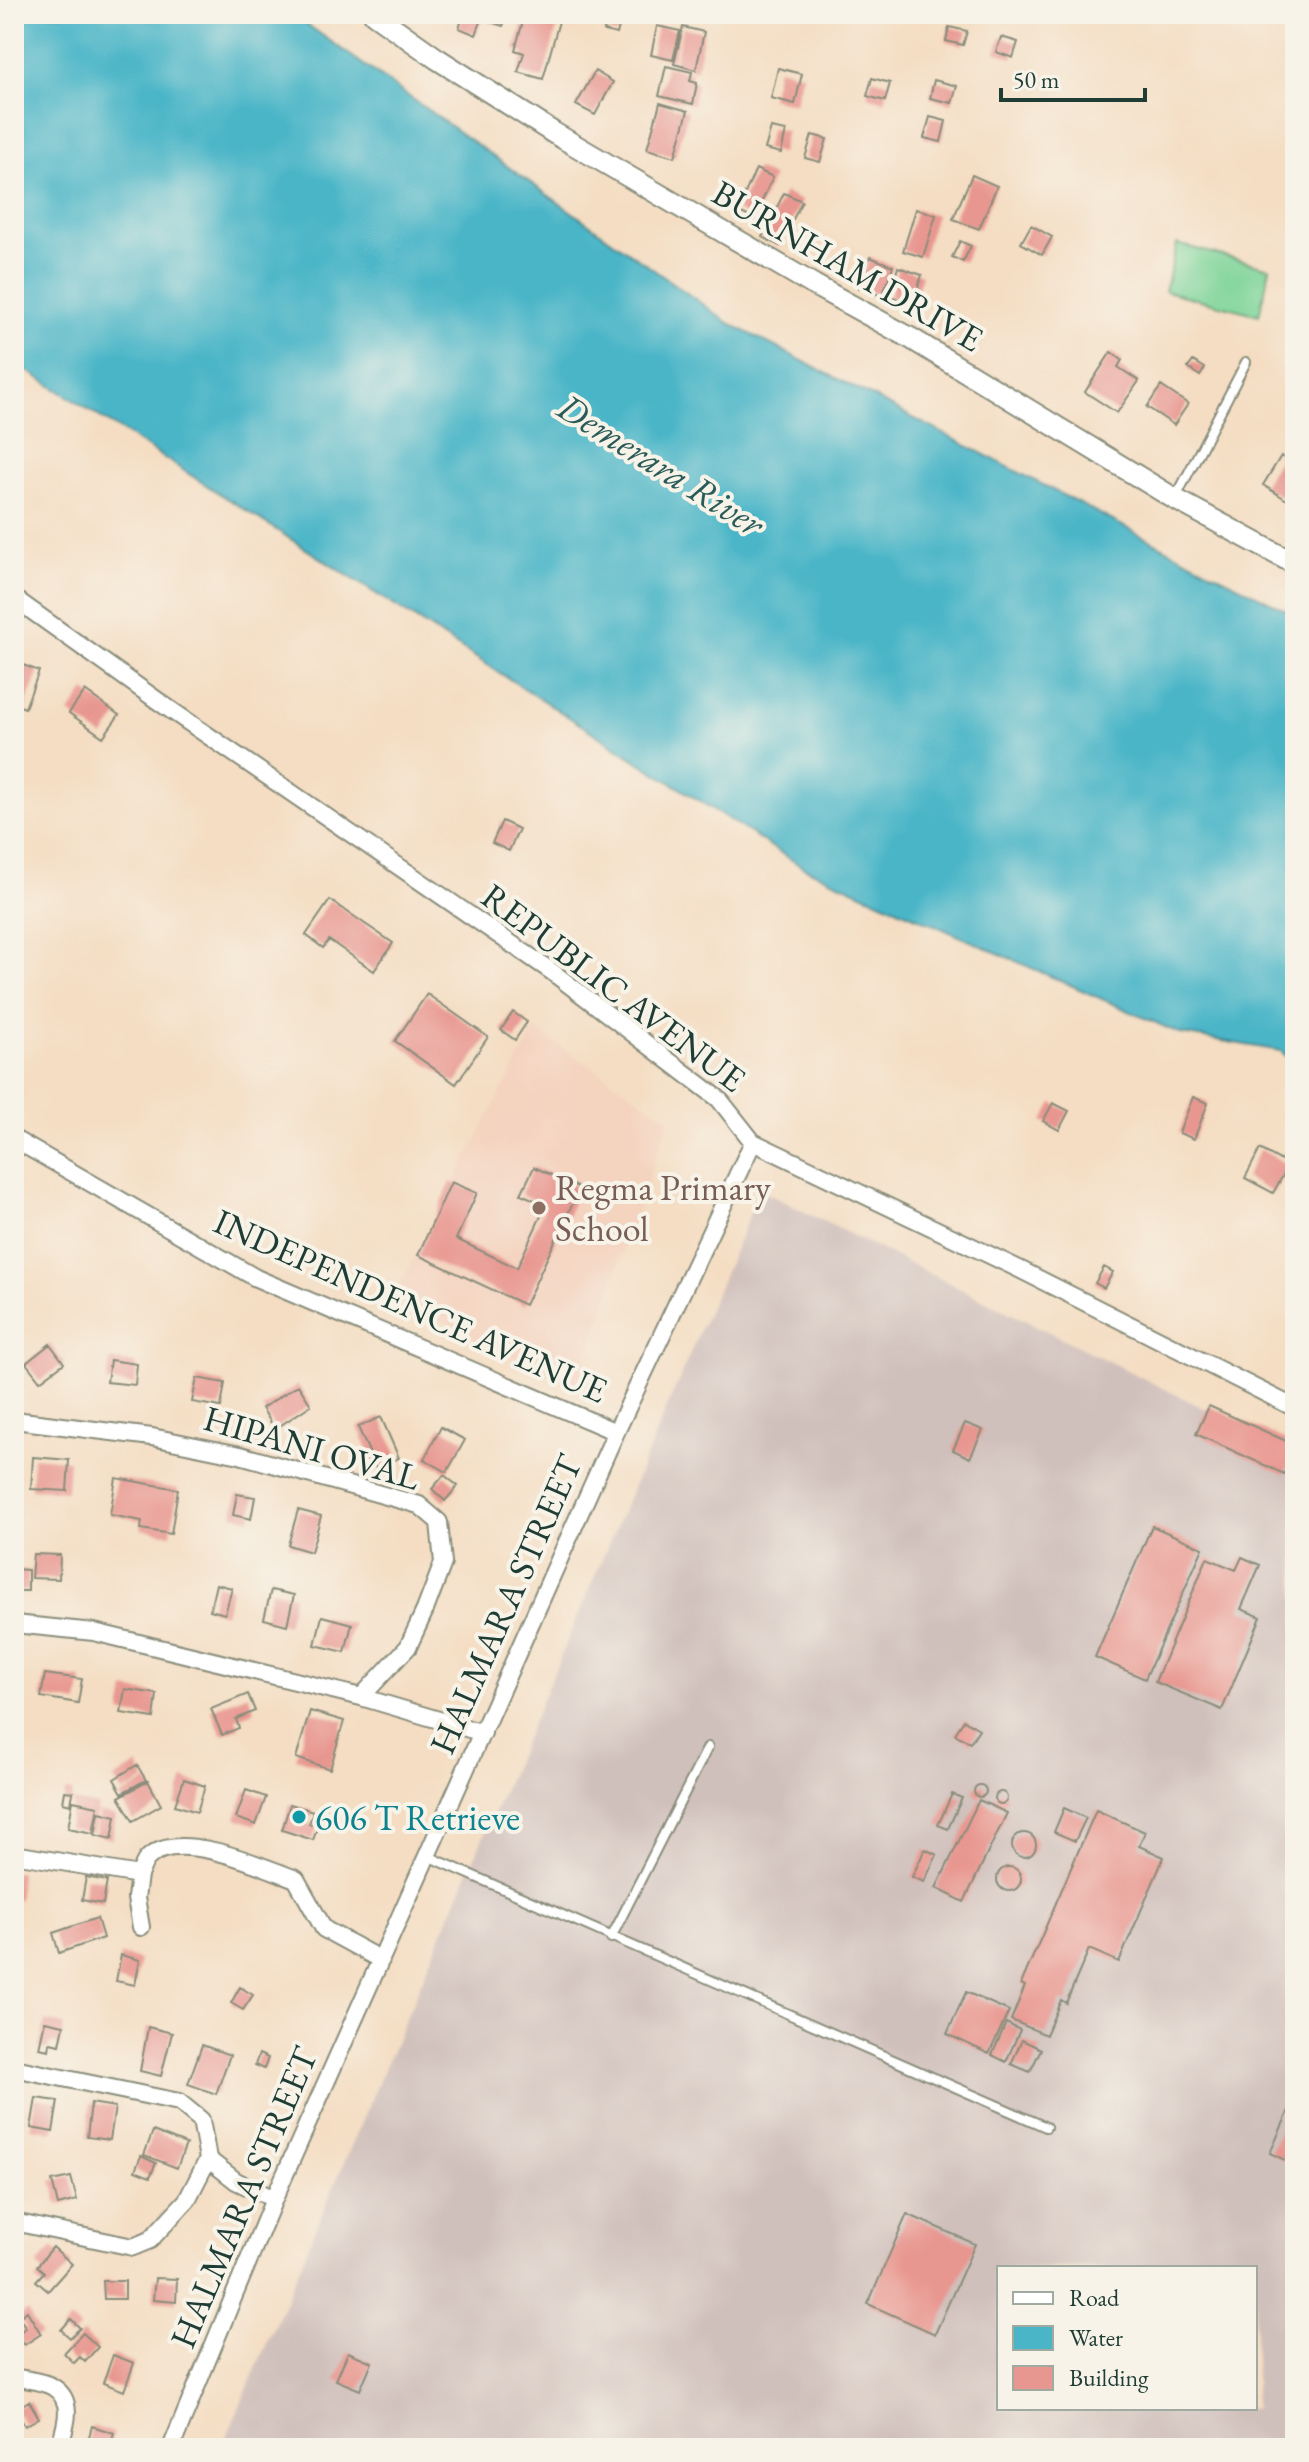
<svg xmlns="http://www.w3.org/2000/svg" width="1309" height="2462" font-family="'EB Garamond',serif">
<rect width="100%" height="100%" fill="#f7f3e8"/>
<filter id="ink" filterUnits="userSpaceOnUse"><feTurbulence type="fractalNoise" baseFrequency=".0125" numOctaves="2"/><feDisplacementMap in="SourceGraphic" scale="16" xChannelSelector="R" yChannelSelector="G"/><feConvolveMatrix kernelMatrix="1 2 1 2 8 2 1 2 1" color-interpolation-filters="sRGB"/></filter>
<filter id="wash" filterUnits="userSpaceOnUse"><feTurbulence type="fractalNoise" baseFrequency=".006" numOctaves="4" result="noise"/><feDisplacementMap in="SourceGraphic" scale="32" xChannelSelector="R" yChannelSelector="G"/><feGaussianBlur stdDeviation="1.8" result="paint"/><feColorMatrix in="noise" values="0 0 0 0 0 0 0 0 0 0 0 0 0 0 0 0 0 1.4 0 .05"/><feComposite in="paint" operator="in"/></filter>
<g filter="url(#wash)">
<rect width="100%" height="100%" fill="#f4ddc2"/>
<path fill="#f4d3bf" d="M535 1029 669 1119 576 1389 393 1297Z"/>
<path fill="#d0c0bb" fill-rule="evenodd" d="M760 1190 1295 1453V2448H222ZM999 2268H1255V2408H999Z"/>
<path fill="#7ed499" stroke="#4e8866" stroke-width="2" d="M1177 244 1270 268 1259 315 1165 291Z"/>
<path fill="#4ab5c7" stroke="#34797e" stroke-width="2" d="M14 14H292L729 323 1295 615V1067L1281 1051 1181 1034 803 867 14 362Z"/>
<g id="blocks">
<path fill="#e89790" d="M464 14H508L503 26 482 19 476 35 459 28Z
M525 14H561L543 79 518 72 524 53 515 50Z
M608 14H622L617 34 604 31Z
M1009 14H1039L1036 23Z
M657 26 680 31 673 60 651 55Z
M683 27 704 32 696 70 674 64Z
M949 27 967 31 963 45 946 41Z
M1001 37 1018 42 1013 58 996 52Z
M666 66 692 72 690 81 697 83 693 104 659 96Z
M778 68 802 74 795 104 771 98Z
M595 71 613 82 595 115 576 105Z
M872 78 890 83 885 101 867 96Z
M934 80 957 86 952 103 930 98Z
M660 103 688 111 675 157 647 149Z
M930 117 946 121 941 142 924 138Z
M771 128 786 131 781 153 765 149Z
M812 135 827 139 820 162 805 158Z
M756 169 773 177 754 219 737 211Z
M972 175 997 186 979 229 953 219Z
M784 193 802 201 780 246 762 237Z
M916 209 936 215 923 257 903 251Z
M1031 225 1052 237 1042 255 1021 243Z
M960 241 971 246 963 262 952 257Z
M870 257 893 266 882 296 859 288Z
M898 267 922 275 913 304 890 296Z
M1111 352 1122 360 1118 367 1139 381 1117 413 1085 392Z
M1193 361 1205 368 1200 376 1188 368Z
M1161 386 1188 404 1174 425 1147 407Z
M1281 456 1295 465V505L1263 485Z
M23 665 39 671 25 708 14 704V685Z
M85 691 119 715 103 737 69 713Z
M502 821 519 829 509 851 492 843Z
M330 900 393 943 374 971 329 940 323 948 306 935Z
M427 994 488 1037 456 1084 395 1041Z
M513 1012 527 1022 515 1040 501 1030Z
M1193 1097 1208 1103 1194 1139 1179 1133Z
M1053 1103 1069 1111 1059 1130 1043 1121Z
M1260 1149 1289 1165 1273 1193 1245 1178Z
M534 1167 580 1188 525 1305 418 1255 451 1182 477 1193 456 1239 517 1268 546 1205 521 1194Z
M1104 1267 1113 1272 1104 1288 1095 1283Z
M50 1344 64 1363 40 1381 26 1363Z
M110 1360 137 1364 135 1385 107 1382Z
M197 1378 225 1383 221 1407 192 1402Z
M298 1385 311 1405 275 1429 262 1408Z
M1209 1406 1295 1445V1451L1284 1474 1196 1434Z
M381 1417 399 1458 376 1468 358 1427Z
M965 1423 983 1430 970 1458 953 1450Z
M441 1427 465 1440 447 1472 424 1459Z
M33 1457 69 1460 67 1491 31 1489Z
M444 1475 458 1486 445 1501 432 1489Z
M116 1478 178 1489 171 1534 141 1529 142 1521 110 1515Z
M237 1494 255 1497 251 1519 233 1515Z
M298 1510 321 1516 311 1552 288 1545Z
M1152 1526 1203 1548 1145 1679 1095 1657Z
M33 1554 60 1555 59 1579 31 1578Z
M1242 1557 1260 1565 1241 1609 1261 1617 1222 1710 1155 1682 1207 1558 1236 1570Z
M14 1569 28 1570V1591H14Z
M216 1584 232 1588 225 1614 210 1610Z
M271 1590 294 1595 287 1625 264 1619Z
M322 1616 352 1624 345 1652 315 1645Z
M45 1674 82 1679 78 1703 41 1697Z
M125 1689 157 1694 154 1718 121 1713Z
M248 1694 255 1711 236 1719 239 1728 222 1735 211 1709Z
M310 1711 344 1721 330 1769 296 1758Z
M964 1720 979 1729 970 1743 955 1734Z
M137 1765 146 1780 122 1793 114 1779Z
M184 1779 205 1786 197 1812 175 1805Z
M148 1781 161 1805 133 1821 119 1797Z
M974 1791a6 6 0 1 1 12 0a6 6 0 1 1-12 0Z
M246 1790 266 1797 256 1825 236 1818Z
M65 1791 73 1792 71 1805 63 1803Z
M995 1798a6 6 0 1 1 12 0a6 6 0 1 1-12 0Z
M952 1794 962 1798 948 1829 938 1825Z
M979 1800 1007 1813 964 1902 936 1888Z
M73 1801 98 1806 93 1833 68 1828Z
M290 1804 313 1811 309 1824 318 1826 313 1840 282 1830Z
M1064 1808 1086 1818 1075 1841 1054 1832Z
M1096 1810 1145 1832 1139 1846 1164 1857 1119 1962 1089 1949 1066 2003 1061 2000 1046 2035 1011 2020 1025 1986 1021 1984Z
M99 1812 116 1816 112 1839 95 1835Z
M1012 1845a12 12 0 1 1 24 0a12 12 0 1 1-24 0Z
M925 1849 937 1855 924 1882 912 1877Z
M997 1879a12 12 0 1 1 24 0a12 12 0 1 1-24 0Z
M14 1872H20L19 1900H14Z
M86 1877 107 1881 103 1904 82 1900Z
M97 1918 103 1938 59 1953 53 1933Z
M121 1955 140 1960 135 1985 116 1981Z
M240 1987 253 1995 243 2010 231 2003Z
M966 1992 1009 2011 989 2054 947 2034Z
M45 2021 64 2025 60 2045 50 2043 49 2050 39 2048Z
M1006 2023 1020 2030 1006 2062 992 2055Z
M148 2027 172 2033 161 2076 140 2071Z
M1022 2040 1041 2049 1030 2072 1011 2064Z
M202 2045 230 2055 216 2094 188 2084Z
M259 2054 268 2058 264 2069 255 2065Z
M1295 2097V2165L1270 2153Z
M36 2098 58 2101 53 2132 31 2128Z
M91 2103 115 2107 110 2140 87 2137Z
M153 2131 186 2144 177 2168 144 2155Z
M14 2154 20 2155 16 2190H14Z
M141 2156 156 2163 150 2177 135 2171Z
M71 2177 77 2200 58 2205 52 2181Z
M907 2214 975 2244 935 2334 868 2304Z
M53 2247 72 2264 48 2291 36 2281 44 2272 37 2266Z
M155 2278 177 2279 176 2302 153 2300Z
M103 2281H125V2299H104Z
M27 2311 41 2334 24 2345 17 2333 26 2328 19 2317Z
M71 2319 80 2328 70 2338 61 2330Z
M83 2333 98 2347 85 2362 80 2357 74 2363 64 2353Z
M348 2352 372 2362 360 2390 336 2380Z
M113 2355 134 2363 124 2391 103 2383Z
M29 2401 39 2418 25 2426 15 2409Z
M92 2426 114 2433 109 2448H99L87 2444Z"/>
</g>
</g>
<g filter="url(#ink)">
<use href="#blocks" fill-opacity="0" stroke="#8a8d7b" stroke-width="2"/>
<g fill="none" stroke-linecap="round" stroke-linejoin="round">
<defs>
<path id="service" d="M1175 499 1246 362
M428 1856 1046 2127
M611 1938 708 1747"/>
<path id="minor" d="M14 598 165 706 551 971 719 1099 753 1142 1019 1269 1295 1408
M14 1139 256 1278 616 1432
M14 1420 152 1437 240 1455 419 1505 439 1522 443 1563 425 1610 408 1647 361 1697
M14 1624 94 1632 361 1697 483 1733
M14 1854 139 1875C141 1871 144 1862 147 1859 177 1827 262 1867 296 1879L324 1929 381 1960
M139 1875 136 1898 141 1927
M14 2068 179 2102 201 2120 208 2159 187 2200 150 2240 133 2247 14 2222
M208 2159 236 2181 274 2199
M14 2377C26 2380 43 2381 53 2387 76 2401 65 2428 59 2448
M171 2448 274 2199 616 1432 753 1142"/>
<path id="tertiary" d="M374 14 436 58 554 133 814 285 912 339 1175 499 1295 564"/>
</defs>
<use href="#service" stroke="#8a8d7b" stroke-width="12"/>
<use href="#minor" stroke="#8a8d7b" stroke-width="20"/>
<use href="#tertiary" stroke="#8a8d7b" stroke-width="24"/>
<use href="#service" stroke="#fff" stroke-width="8"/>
<use href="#minor" stroke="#fff" stroke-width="16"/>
<use href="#tertiary" stroke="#fff" stroke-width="20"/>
</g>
</g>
<circle fill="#8d6e63" stroke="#f7f3e8" stroke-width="3" cx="539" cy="1208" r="8"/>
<circle fill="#0f9aa8" stroke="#f7f3e8" stroke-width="3" cx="299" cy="1817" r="8"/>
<g text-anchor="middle" stroke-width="8" stroke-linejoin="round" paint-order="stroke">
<g font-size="36" fill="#1f3d34" stroke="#f7f3e8">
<text transform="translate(848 265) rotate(30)" y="13">BURNHAM DRIVE</text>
<text transform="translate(614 987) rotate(37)" y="13">REPUBLIC AVENUE</text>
<text transform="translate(411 1305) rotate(24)" y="13">INDEPENDENCE AVENUE</text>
<text transform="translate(312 1447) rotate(16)" y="13">HIPANI OVAL</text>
<text transform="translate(505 1604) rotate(-66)" y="13">HALMARA STREET</text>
<text transform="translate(243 2197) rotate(-67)" y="13">HALMARA STREET</text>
</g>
<g font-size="36" fill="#785e54" stroke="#f7f3e8" text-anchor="start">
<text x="555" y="1200">Regma Primary<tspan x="555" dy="41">School</tspan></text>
</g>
<g font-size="36" fill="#0d838f" stroke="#f7f3e8" text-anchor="start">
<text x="315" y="1830">606 T Retrieve</text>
</g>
<g font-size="38" font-style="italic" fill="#2a5b59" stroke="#f7f3e8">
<text transform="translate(661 465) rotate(32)" y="13">Demerara River</text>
</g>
</g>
<rect width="1309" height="2462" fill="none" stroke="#f7f3e8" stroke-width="48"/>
<rect x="997" y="2266" width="260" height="144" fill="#f7f3e8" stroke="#a1aaa0" stroke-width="2"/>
<rect x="1013" y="2292" width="40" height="12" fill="#ffffff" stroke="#a1aaa0" stroke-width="2"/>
<text x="1069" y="2306" font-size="24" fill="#1f3d34">Road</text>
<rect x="1013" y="2326" width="40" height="24" fill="#4ab5c7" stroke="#a1aaa0" stroke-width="2"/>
<text x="1069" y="2346" font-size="24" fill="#1f3d34">Water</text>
<rect x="1013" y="2366" width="40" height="24" fill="#e89790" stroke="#a1aaa0" stroke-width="2"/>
<text x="1069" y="2386" font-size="24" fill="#1f3d34">Building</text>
<path d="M1001 88v12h144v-12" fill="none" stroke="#1f3d34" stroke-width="4"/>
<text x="1013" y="88" font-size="24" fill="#1f3d34" stroke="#f7f3e8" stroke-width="6" paint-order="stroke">50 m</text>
</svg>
